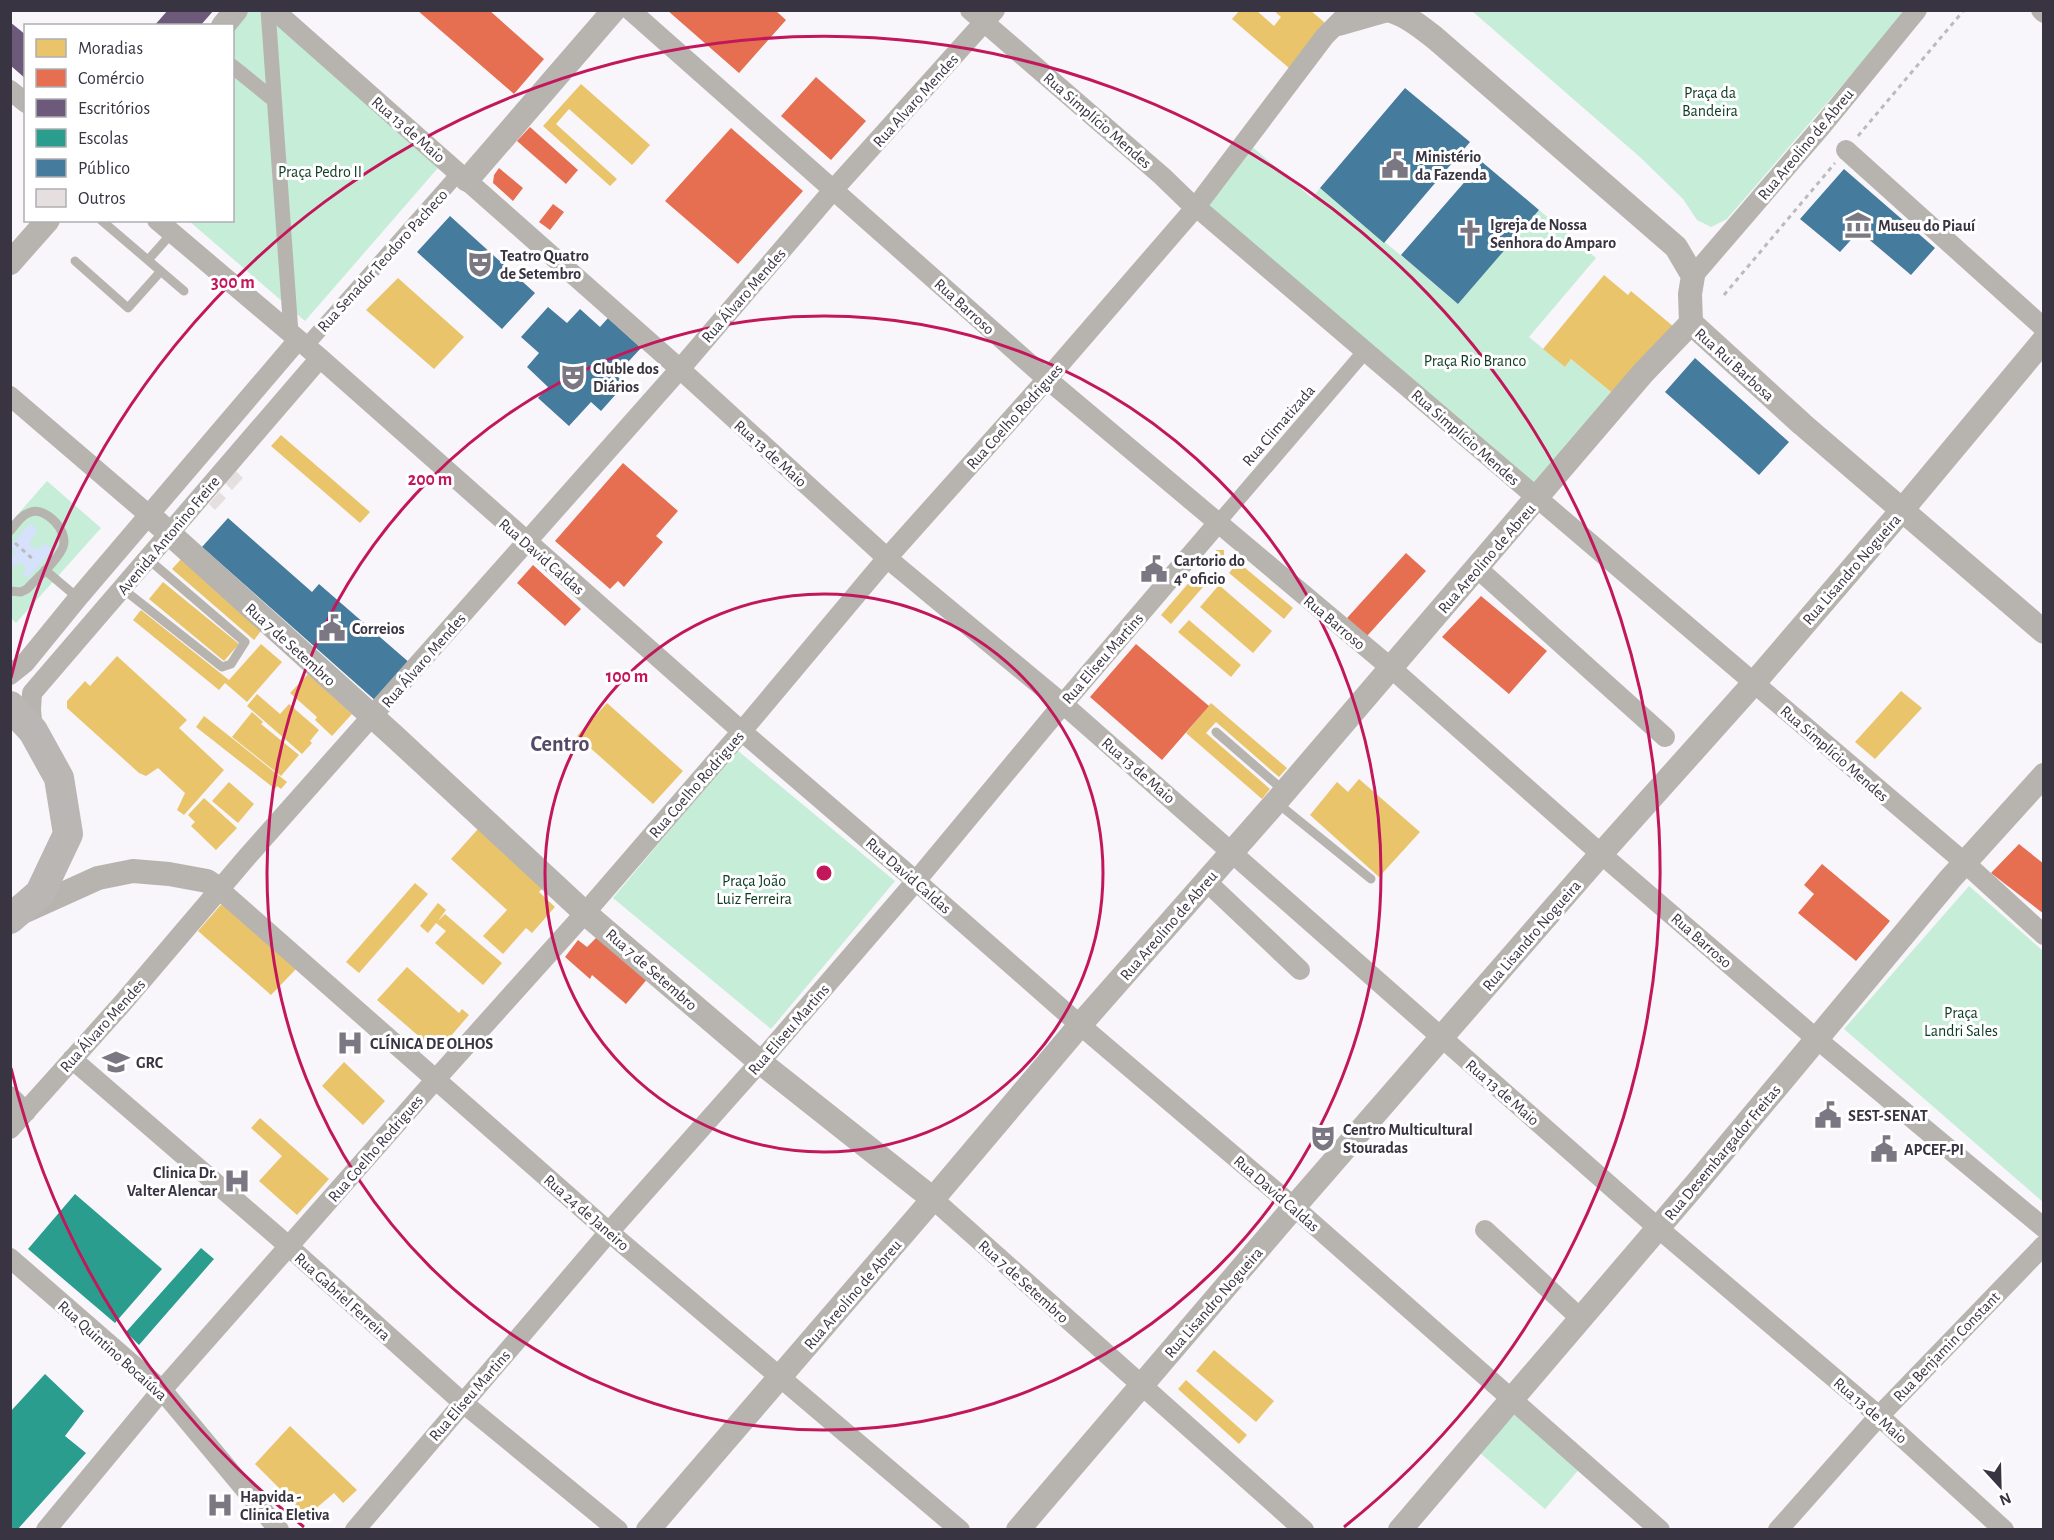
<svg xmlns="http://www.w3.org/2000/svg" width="2054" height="1540" font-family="'Alegreya Sans',sans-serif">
<rect width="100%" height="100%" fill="#f8f6fb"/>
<path fill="#c6edd7" d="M244 11H267L444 161 305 321 189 221 232 220V26Z
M1472 11H1906L1727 219 1711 227 1697 220 1683 199 1641 158Z
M1250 145 1312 198 1320 188 1458 303 1539 210 1596 258 1529 337 1565 367 1571 359 1616 396 1536 491 1202 209Z
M47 481 101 528 16 623 11 618V522Z
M737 750 895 881 771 1029 613 898Z
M1969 886 2043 951V1202L1844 1029Z
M1517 1412 1581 1467 1545 1509 1480 1453Z"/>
<path fill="#d6e1fb" d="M28 525H33L37 531 30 542 31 547 39 549 45 543 53 550 28 578 23 575 26 569 23 563H18L11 569V558L16 552 10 547Z"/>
<path fill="#e9c46a" d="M1240 10H1256L1274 26 1281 17 1273 10H1310L1324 22 1325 27 1289 68 1232 19Z
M581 84 650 145 632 165 569 109 556 124 617 179 610 186 543 126Z
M1604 275 1628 295 1631 291 1674 327 1616 396 1571 359 1565 367 1543 349Z
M398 278 464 337 434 369 366 310Z
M281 435 370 512 360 523 271 446Z
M1216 550H1224V562H1217Z
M183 557 264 627 254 640 172 569Z
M1238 562 1293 608 1284 619 1229 573Z
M1199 571 1209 580 1171 624 1161 615Z
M163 582 239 644 224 661 149 599Z
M1219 585 1272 631 1253 653 1200 607Z
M141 610 229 680 261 644 282 662 247 702 225 683 219 690 133 620Z
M1189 620 1241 665 1231 677 1178 632Z
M117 656 187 720 179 728 224 770 184 815 177 810 185 793 158 768 146 776 139 773 67 708V701L85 681 90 686Z
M308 674 352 714 332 736 315 720 317 717 290 693Z
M1901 691 1922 708 1875 759 1855 742Z
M257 694 280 714 289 704 319 730 310 741 312 743 302 754 247 706Z
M607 703 683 771 653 804 577 736Z
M1211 703 1287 768 1279 777 1216 722 1206 733 1270 789 1262 799 1186 733Z
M252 712 263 722 261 724 299 755 281 776 232 737Z
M204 716 287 782 281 789 277 786 275 789 196 727Z
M1359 779 1420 832 1379 877 1310 815 1337 782 1348 792Z
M229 782 254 804 238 823 212 801Z
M204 798 237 828 216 850 191 826 195 822 188 815Z
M478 829 543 888 539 892 555 907 532 933 526 928 503 954 483 936 507 910 451 859Z
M415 883 428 894 359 973 346 962Z
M225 900 297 968 271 995 198 931Z
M438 903 446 910 438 921 445 914 502 963 483 985 435 943 446 931 436 923 428 933 420 926Z
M407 967 459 1013 462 1009 469 1015 437 1052 377 1000Z
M344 1062 385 1101 363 1125 322 1086Z
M260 1118 329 1179 297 1215 259 1181 282 1156 251 1128Z
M1214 1350 1274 1401 1256 1422 1196 1371Z
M1186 1380 1247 1435 1239 1444 1178 1389Z
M290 1426 357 1490 343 1503 334 1493 307 1516 255 1464Z"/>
<path fill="#e76f51" d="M417 10H489L544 59 514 94Z
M667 10H775L786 20 739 73Z
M816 77 866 121 831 160 781 116Z
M530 127 578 170 566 184 517 141Z
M731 128 803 191 738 264 665 201Z
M499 168 523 188 513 201 493 183 494 175Z
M553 204 564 212 550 230 539 222Z
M623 463 678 511 656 536 663 542 624 587 618 581 610 589 555 541Z
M1406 553 1426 571 1367 636 1347 618Z
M533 565 581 609 565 626 517 583Z
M1481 596 1547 651 1509 694 1442 637Z
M1136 644 1209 706 1162 760 1090 697Z
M2019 844 2044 864V914L1991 873Z
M1822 864 1890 921 1856 961 1798 913 1814 894 1804 885Z
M600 934 649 977 626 1004 592 975 590 979 565 957 578 940 587 947Z"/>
<path fill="#6d597a" d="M168 10H214L200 26H154Z
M10 22 26 35V79L10 65Z"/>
<path fill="#2a9d8f" d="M75 1194 162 1269 115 1323 28 1249Z
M201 1248 214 1259 139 1345 126 1332Z
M45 1374 84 1411 65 1436 86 1453 17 1530H10V1412Z"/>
<path fill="#457b9d" d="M1405 88 1470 142 1384 243 1320 188Z
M1482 162 1539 210 1458 304 1401 255Z
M1844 169 1935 248 1911 275 1859 231 1840 252 1800 219Z
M450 216 535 293 502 329 417 252Z
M548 307 567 323 580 309 600 327 608 318 641 348 616 375 625 384 601 411 591 402 569 426 538 398 548 387 527 367 539 353 521 337Z
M1695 358 1789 442 1759 475 1665 392Z
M228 518 312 592 319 584 411 664 377 702 202 547Z"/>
<path fill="#e6dfe0" d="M236 471 243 478 232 490 225 483Z
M219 492 226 498 215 510 209 504Z"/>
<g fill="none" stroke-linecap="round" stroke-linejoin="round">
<path stroke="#bcbaba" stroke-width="3" stroke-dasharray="4.5 4.5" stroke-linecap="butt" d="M1858 136 1964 10
M1724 295 1835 163
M15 543 35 561"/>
<path stroke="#b7b4b0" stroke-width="9" d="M101 220 184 291
M148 260 172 233
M75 261 128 308 161 271
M10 531C16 524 21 515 31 512 46 507 69 531 63 547 58 560 37 578 27 589L21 592 10 591
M45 570 78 598
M123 589 222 667 231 664 245 642 148 559
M1216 732 1283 790
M1276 802 1371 879"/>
<path stroke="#b7b4b0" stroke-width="15" d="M268 10 291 333
M232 66 274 100
M306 346 459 173
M1217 524 1366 350"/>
<path stroke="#b7b4b0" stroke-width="20" d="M274 10 680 369 887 558 1063 704 1658 1228 1879 1416 2004 1530
M630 10 1047 379 1391 668 1601 854 1806 1030 2044 1228
M970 10 1162 176 1195 208 1201 211 1965 863 2044 935
M2041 10 2044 13
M1339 26 1395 10
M10 90 26 103
M1846 150 2044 328
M157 220 320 358 738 728 916 881 1080 1025 1294 1207 1660 1530
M1693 276 1822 126 1917 10
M10 396 149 515
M1477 568 1665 737
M10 675 25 663 78 598 298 340
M33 731 31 710 32 693 320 358
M1207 882 1300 970
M219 889 609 1232 960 1530
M72 1059 277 1236 462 1402 618 1530
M10 1096 26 1112
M10 1129 121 1005 247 857 686 362 834 189 995 10
M933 1199 1304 1530
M1485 1230 1580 1318
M10 1258 162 1390 279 1530
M46 1530 162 1390 436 1079 585 913 742 731 887 558 1047 379 1195 208 1325 36 1350 11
M355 1530 609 1232 760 1062 916 881 1063 704 1217 524
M1778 1530 1879 1416 2044 1245"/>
<path stroke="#b7b4b0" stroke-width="24" d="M1350 10H1356
M1386 10C1404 13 1421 27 1435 38L1676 247 1693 276 1690 294 1691 323 1802 424 2044 632
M223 26 236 10
M467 180 614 10
M10 263 48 220
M149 515 393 735 585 913 760 1062 933 1199
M25 911 98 878 133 871 169 874 207 881 219 889
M648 1530 933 1199 1080 1025 1276 802 1643 373 1691 323
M1018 1530 1294 1207 1601 854 1754 683 1903 509 2044 340
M1400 1530 1700 1179 1950 879 2044 775"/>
<path stroke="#bab6b4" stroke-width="30" d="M10 706 33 731 59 778 68 834 40 893 10 919"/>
</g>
<g fill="none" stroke="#c2185b" stroke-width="3">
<circle cx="824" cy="873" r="279"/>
<circle cx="824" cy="873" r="557"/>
<path d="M304 1527A836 836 0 0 1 11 1068M11 678A836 836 0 1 1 1344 1527"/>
</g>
<defs>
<symbol id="civic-bare" viewBox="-9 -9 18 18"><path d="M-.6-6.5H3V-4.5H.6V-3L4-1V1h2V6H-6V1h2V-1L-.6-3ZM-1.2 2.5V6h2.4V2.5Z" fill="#7b7883" stroke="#fff" stroke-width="2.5" paint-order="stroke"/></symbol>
<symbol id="museum-bare" viewBox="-9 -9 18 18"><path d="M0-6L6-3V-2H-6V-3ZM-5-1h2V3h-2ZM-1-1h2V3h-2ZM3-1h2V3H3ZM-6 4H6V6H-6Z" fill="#7b7883" stroke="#fff" stroke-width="2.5" paint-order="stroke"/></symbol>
<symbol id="church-bare" viewBox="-9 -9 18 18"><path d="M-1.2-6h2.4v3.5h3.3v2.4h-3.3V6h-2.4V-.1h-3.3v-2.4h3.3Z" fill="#7b7883" stroke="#fff" stroke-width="2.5" paint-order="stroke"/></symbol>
<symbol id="theatre-bare" viewBox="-9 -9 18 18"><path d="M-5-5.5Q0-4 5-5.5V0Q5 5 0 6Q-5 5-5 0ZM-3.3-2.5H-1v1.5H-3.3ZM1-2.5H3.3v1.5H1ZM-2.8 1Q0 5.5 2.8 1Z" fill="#7b7883" stroke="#fff" stroke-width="2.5" paint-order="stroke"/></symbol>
<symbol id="hospital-bare" viewBox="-9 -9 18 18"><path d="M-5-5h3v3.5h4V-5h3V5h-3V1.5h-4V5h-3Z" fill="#7b7883" stroke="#fff" stroke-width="2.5" paint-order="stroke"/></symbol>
<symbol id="university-bare" viewBox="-9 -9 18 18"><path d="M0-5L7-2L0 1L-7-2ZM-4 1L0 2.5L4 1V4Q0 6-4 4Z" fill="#7b7883" stroke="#fff" stroke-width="2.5" paint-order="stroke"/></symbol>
</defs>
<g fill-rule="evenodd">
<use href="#civic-bare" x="1376" y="146" width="38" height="38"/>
<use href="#museum-bare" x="1839" y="206" width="38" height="38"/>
<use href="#church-bare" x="1451" y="214" width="38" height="38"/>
<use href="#theatre-bare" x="461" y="245" width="38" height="38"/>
<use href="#theatre-bare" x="554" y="358" width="38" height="38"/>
<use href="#civic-bare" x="1135" y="550" width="38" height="38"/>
<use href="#civic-bare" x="313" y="609" width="38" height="38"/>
<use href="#hospital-bare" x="331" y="1024" width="38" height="38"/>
<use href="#university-bare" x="97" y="1043" width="38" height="38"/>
<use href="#civic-bare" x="1809" y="1096" width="38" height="38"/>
<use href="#theatre-bare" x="1304" y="1119" width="38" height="38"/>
<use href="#civic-bare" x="1865" y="1130" width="38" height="38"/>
<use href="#hospital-bare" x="218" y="1162" width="38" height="38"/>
<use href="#hospital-bare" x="201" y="1486" width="38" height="38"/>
</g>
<g text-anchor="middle" stroke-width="6" stroke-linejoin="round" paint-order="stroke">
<g font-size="16" fill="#0e3b24" stroke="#fff">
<text x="1710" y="98">Praça da<tspan x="1710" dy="18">Bandeira</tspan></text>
<text x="320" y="177">Praça Pedro II</text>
<text x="1475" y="366">Praça Rio Branco</text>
<text x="754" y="886">Praça João<tspan x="754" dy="18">Luiz Ferreira</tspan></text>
<text x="1961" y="1018">Praça<tspan x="1961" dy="18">Landri Sales</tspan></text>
</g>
<g font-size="16" fill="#383442" stroke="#fff">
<text transform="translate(915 100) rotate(-48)" y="6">Rua Alvaro Mendes</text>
<text transform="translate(1098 120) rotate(41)" y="6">Rua Simplício Mendes</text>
<text transform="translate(409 129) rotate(41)" y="6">Rua 13 de Maio</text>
<text transform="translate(1805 144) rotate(-50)" y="6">Rua Areolino de Abreu</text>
<text transform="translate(382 260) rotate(-48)" y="6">Rua Senador Teodoro Pacheco</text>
<text transform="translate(743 295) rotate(-49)" y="6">Rua Álvaro Mendes</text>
<text transform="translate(965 306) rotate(42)" y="6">Rua Barroso</text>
<text transform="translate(1735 364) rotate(42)" y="6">Rua Rui Barbosa</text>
<text transform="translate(1014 416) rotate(-48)" y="6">Rua Coelho Rodrigues</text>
<text transform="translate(1278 425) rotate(-49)" y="6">Rua Climatizada</text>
<text transform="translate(1466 437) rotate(41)" y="6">Rua Simplício Mendes</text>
<text transform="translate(771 453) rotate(42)" y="6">Rua 13 de Maio</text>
<text transform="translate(168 535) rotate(-50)" y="6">Avenida Antonino Freire</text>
<text transform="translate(542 556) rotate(41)" y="6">Rua David Caldas</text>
<text transform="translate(1486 558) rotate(-49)" y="6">Rua Areolino de Abreu</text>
<text transform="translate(1851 569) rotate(-49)" y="6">Rua Lisandro Nogueira</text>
<text transform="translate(1335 622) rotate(40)" y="6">Rua Barroso</text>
<text transform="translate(291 644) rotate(42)" y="6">Rua 7 de Setembro</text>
<text transform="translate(1102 658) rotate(-49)" y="6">Rua Eliseu Martins</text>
<text transform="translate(423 660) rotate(-49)" y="6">Rua Álvaro Mendes</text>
<text transform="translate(1835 753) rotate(41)" y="6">Rua Simplício Mendes</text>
<text transform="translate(1139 770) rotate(41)" y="6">Rua 13 de Maio</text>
<text transform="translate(696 784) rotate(-49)" y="6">Rua Coelho Rodrigues</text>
<text transform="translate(909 875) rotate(41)" y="6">Rua David Caldas</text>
<text transform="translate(1168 925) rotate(-49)" y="6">Rua Areolino de Abreu</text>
<text transform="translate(1531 935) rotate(-49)" y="6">Rua Lisandro Nogueira</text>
<text transform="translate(1702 940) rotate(41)" y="6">Rua Barroso</text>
<text transform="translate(652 969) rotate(41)" y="6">Rua 7 de Setembro</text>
<text transform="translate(102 1025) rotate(-48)" y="6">Rua Álvaro Mendes</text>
<text transform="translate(788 1029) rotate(-49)" y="6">Rua Eliseu Martins</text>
<text transform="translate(1503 1092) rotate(41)" y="6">Rua 13 de Maio</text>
<text transform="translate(375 1148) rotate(-49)" y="6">Rua Coelho Rodrigues</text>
<text transform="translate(1722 1152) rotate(-50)" y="6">Rua Desembargador Freitas</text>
<text transform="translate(1277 1193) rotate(41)" y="6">Rua David Caldas</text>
<text transform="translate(587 1212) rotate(41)" y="6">Rua 24 de Janeiro</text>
<text transform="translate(1024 1281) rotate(42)" y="6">Rua 7 de Setembro</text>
<text transform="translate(852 1294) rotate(-49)" y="6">Rua Areolino de Abreu</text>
<text transform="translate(343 1296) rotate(42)" y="6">Rua Gabriel Ferreira</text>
<text transform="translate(1213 1302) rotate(-49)" y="6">Rua Lisandro Nogueira</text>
<text transform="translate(1946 1346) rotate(-46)" y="6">Rua Benjamin Constant</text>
<text transform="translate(113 1350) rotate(42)" y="6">Rua Quintino Bocaiúva</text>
<text transform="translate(469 1395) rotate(-49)" y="6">Rua Eliseu Martins</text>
<text transform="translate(1871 1410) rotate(41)" y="6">Rua 13 de Maio</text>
</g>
<g font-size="16" font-weight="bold" fill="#383442" stroke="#fff" text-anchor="start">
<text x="1415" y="162">Ministério<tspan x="1415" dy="18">da Fazenda</tspan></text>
<text x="1490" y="230">Igreja de Nossa<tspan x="1490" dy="18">Senhora do Amparo</tspan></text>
<text x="1878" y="231">Museu do Piauí</text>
<text x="500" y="261">Teatro Quatro<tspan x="500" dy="18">de Setembro</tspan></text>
<text x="593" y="374">Cluble dos<tspan x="593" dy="18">Diários</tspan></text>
<text x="1174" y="566">Cartorio do<tspan x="1174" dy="18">4º oficio</tspan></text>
<text x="352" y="634">Correios</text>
<text x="370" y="1049">CLÍNICA DE OLHOS</text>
<text x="136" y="1068">GRC</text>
<text x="1848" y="1121">SEST-SENAT</text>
<text x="1343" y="1135">Centro Multicultural<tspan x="1343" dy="18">Stouradas</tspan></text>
<text x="1904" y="1155">APCEF-PI</text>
<text x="217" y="1178" text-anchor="end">Clinica Dr.<tspan x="217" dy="18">Valter Alencar</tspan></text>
<text x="240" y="1502">Hapvida -<tspan x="240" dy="18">Clinica Eletiva</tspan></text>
</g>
<g font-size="22" font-weight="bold" fill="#544a67" stroke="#fff">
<text x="560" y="751">Centro</text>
</g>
</g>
<circle cx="824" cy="873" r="9" fill="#c2185b" stroke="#fff" stroke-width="3"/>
<g font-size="18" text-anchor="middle" font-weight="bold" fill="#c2185b" stroke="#fff" stroke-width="6" stroke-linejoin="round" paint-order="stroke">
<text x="233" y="288">300 m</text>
<text x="430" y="485">200 m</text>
<text x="627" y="682">100 m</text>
</g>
<rect width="2054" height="1540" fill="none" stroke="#383442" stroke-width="24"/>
<rect x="24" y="24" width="210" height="198" fill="#ffffff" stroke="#afaeb3" stroke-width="1.5"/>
<rect x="36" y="39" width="30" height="18" fill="#e9c46a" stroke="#afaeb3" stroke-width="1.5"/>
<text x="78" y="54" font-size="18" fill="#383442">Moradias</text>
<rect x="36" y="69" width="30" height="18" fill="#e76f51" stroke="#afaeb3" stroke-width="1.5"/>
<text x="78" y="84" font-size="18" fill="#383442">Comércio</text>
<rect x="36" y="99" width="30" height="18" fill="#6d597a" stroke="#afaeb3" stroke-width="1.5"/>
<text x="78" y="114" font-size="18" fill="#383442">Escritórios</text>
<rect x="36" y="129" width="30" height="18" fill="#2a9d8f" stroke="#afaeb3" stroke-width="1.5"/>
<text x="78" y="144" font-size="18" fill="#383442">Escolas</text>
<rect x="36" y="159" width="30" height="18" fill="#457b9d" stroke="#afaeb3" stroke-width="1.5"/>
<text x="78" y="174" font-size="18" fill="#383442">Público</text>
<rect x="36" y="189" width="30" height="18" fill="#e6dfe0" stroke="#afaeb3" stroke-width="1.5"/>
<text x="78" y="204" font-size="18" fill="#383442">Outros</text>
<g transform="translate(2000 1486) rotate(158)" stroke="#ffffff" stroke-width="4.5" paint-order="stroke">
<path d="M0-4.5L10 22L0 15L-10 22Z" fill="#383442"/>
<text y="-9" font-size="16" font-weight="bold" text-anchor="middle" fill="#383442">N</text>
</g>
</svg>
